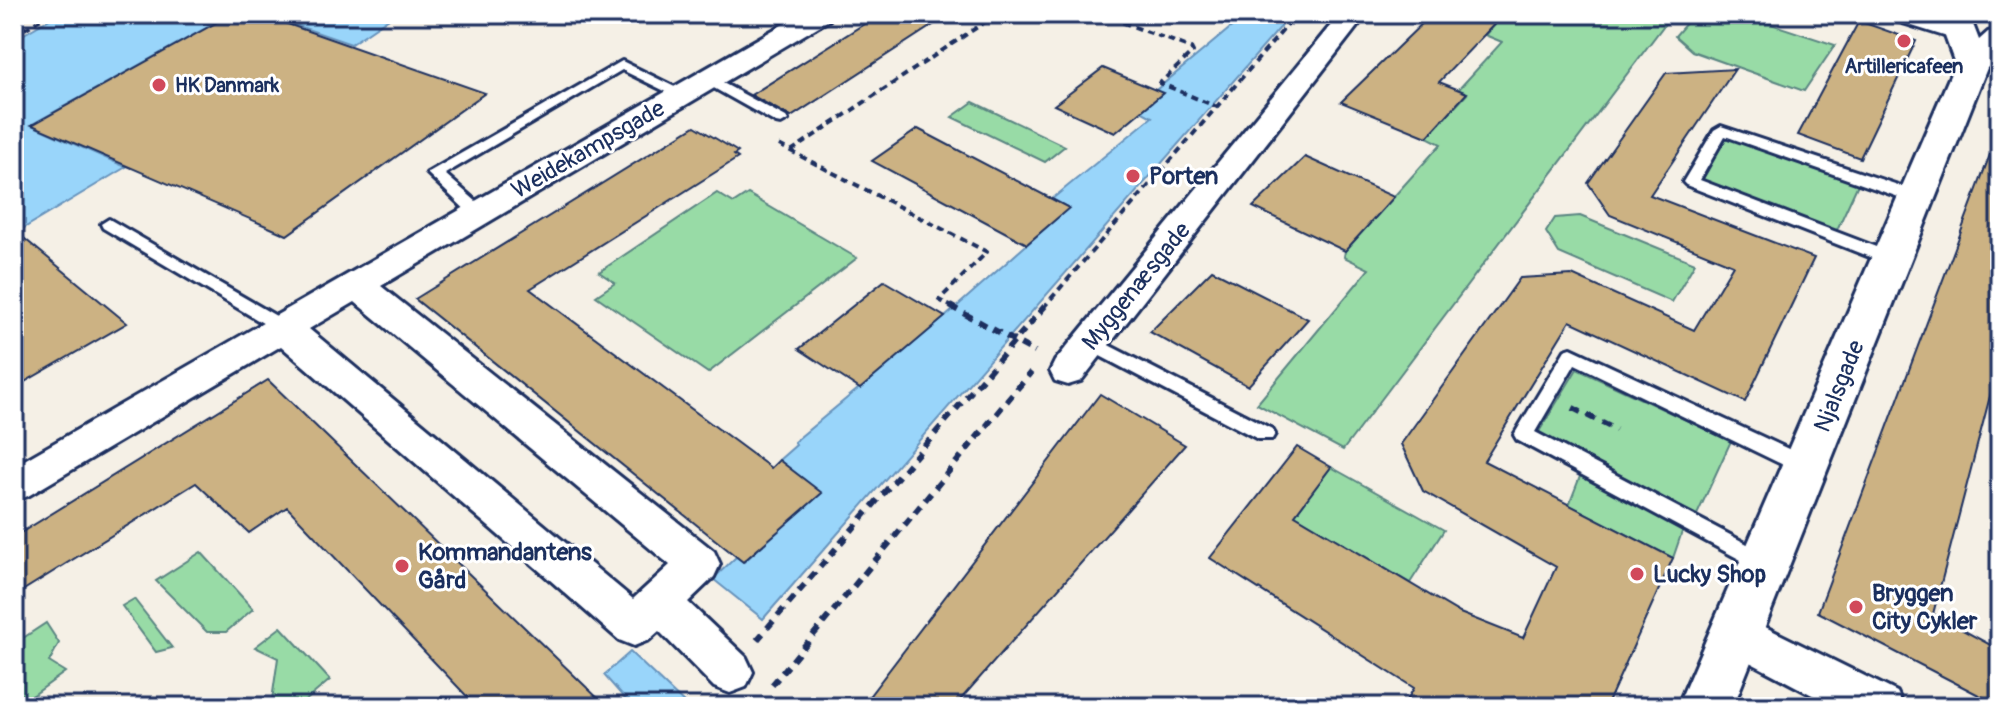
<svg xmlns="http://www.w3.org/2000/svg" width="2014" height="721" font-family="Pangolin,sans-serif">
<rect width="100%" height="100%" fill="#f5f0e6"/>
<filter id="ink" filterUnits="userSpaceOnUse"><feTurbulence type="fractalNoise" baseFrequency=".0125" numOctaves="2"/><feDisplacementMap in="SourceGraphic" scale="16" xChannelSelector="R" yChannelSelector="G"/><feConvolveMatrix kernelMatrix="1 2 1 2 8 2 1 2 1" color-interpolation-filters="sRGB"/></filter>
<g filter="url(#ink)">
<path fill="#98dba6" stroke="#5a8582" stroke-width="2" d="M1504 14H1550L1557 17 1561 14H1661L1670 17 1343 450 1257 404 1369 269 1344 257 1345 251 1441 144 1427 137 1467 94 1458 90 1502 42 1485 35Z
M1694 14H1741L1835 45 1804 91 1692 51 1675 36Z
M973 102 1065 146 1045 162 952 117Z
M1727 137 1858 184 1836 232 1701 180Z
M1120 162 1155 163 1122 200Z
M717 193 734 203 748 194 857 258 708 373 596 296 615 283 599 272Z
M1580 216 1695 263 1672 302 1559 253 1546 232 1555 218Z
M1577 369 1731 441 1697 515 1537 435Z
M1331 467 1444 530 1410 583 1295 515Z
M1581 474 1684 526 1673 558 1569 505Z
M201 552 253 609 226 632H207L156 581Z
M134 599 172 648 156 652 122 606Z
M46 623 59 643 49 662 65 672 21 704 14 694V644Z
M281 627 330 680 298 707H271L278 658 255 647Z"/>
<path fill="#99d5fa" stroke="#6793bc" stroke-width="2" d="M58 14H231L31 125 126 167 19 231 14 227V40Z
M263 14H395L351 44Z
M1229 14H1292L763 619 713 579 736 557 744 562 821 493 779 460 796 445 794 442 945 317 1068 208 1052 199 1152 117 1137 109 1139 106 1145 108 1162 94 1156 90 1241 19Z
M630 652 686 705 685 707H618L626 700 604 675Z"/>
<path fill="#ccb283" stroke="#1b2f5e" stroke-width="2" d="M232 14H259L485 93 287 235 32 125Z
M880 14H950L791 117 751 95Z
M1432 14H1504L1439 82 1467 93 1427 137 1341 102Z
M1859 21 1916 41 1860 158 1798 135Z
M1103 68 1163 93 1115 133 1054 105Z
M1735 69 1650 195 1814 258 1745 402 1570 321 1484 461 1673 558 1606 707H1403L1414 688 1210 558 1297 447 1331 467 1295 515 1460 613 1523 638 1556 567 1423 491 1401 444 1520 278 1572 275 1694 330 1733 265 1610 215 1588 183 1666 73Z
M695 126 738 152 734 155 738 158 530 289 771 468 779 460 822 493 743 562 415 299Z
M918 129 1069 208 1027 244 872 161Z
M1997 136 2000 137V358L1933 614 2000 650V706L1818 612Z
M1305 157 1394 197 1345 251 1253 207Z
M14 230 127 323 14 388Z
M1212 270 1308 319 1248 386 1150 332Z
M884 281 945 317 860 389 799 349Z
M268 380 551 653 607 707H477L287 507 249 533 196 483 14 596V537Z
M1100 394 1185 445 954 707H861Z"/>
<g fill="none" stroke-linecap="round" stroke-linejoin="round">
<defs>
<path id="lane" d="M622 61 689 94 687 97H677L622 70 445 174 485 209 487 213 485 217H473L427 173Z
M708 75 786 117 788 120 781 124 776 123 703 82V76Z
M1721 126 1922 193 1924 197 1922 201H1910L1725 136 1700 180 1897 255 1899 259 1897 263H1885L1686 185 1683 182 1714 130Z
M109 219 290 324 293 328 290 332H278L103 228 101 224Z
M1091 336 1272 429 1275 434 1272 439H1258L1085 348 1082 343 1085 338Z
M1571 348 1812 460 1815 466 1812 472 1805 474 1798 472 1575 364 1535 432 1770 556 1773 562 1770 568 1763 571 1756 568 1517 440 1514 435 1565 350Z"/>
<path id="street" d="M801 14H833L829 20 381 286 714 551 720 564 714 577 688 602 746 657 753 672 746 687 730 693 714 687 659 631 649 640 634 646 619 640 281 346 28 496 14 501V466ZM355 302 670 565 633 599 309 329Z
M1340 14H1367L1081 381 1068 385 1055 381 1050 371 1055 361Z
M1889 14H1928L1969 27 1973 33 1969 39 1960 41 1893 20Z
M1737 613 1897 692 1904 707H1835L1721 647 1715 633 1721 619Z"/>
<path id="secondary" d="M1937 14H1969L1979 40 1988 32 2000 29V56L1987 68 1733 707H1677L1955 64Z"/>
</defs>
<use href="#lane" stroke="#1b2f5e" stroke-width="6"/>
<use href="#street" stroke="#1b2f5e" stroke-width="6"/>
<use href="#secondary" stroke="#1b2f5e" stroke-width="6"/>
<path stroke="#1b2f5e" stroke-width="4" stroke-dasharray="7 5" stroke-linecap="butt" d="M1100 14 1191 48 1193 52 1160 83 1217 107
M14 16 17 14
M14 35 50 14
M779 145 987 252 939 300 954 308
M791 151 997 14
M1043 308 1297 14"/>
<path stroke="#1b2f5e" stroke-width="6" stroke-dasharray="9 7" stroke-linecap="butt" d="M950 306 1035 352
M1573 408 1616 430
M757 640 1045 306
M772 685 1031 372"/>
<use href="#lane" fill="#fff" fill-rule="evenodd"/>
<use href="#street" fill="#fff" fill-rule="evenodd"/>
<use href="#secondary" fill="#fff" fill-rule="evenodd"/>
</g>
</g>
<g fill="#d1495b" stroke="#fff" stroke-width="3">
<circle cx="1904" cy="41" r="8"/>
<circle cx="159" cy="85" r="8"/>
<circle cx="1133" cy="176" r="8"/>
<circle cx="402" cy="566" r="8"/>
<circle cx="1637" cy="574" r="8"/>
<circle cx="1856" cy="607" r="8"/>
</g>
<g text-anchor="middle" stroke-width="6" stroke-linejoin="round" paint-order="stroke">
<g font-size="20" font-weight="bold" fill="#1b2f5e" stroke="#fff">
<text x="1904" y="73">Artillericafeen</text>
<text x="175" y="92" text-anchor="start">HK Danmark</text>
</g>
<g font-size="24" fill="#1b2f5e" stroke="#fff">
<text transform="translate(588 149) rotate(-30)" y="8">Weidekampsgade</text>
<text transform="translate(1136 286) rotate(-51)" y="8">Myggenæsgade</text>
<text transform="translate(1839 386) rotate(-68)" y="8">Njalsgade</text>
</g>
<g font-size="24" font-weight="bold" fill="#1b2f5e" stroke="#fff" text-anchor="start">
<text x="1149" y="184">Porten</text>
<text x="418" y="560">Kommandantens<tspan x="418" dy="28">Gård</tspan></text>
<text x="1653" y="582">Lucky Shop</text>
<text x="1872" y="601">Bryggen<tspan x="1872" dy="28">City Cykler</tspan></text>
</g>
</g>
<rect width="2014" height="721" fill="none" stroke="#fff" stroke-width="48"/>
<rect x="24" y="24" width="1966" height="673" fill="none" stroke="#1b2f5e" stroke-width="3" filter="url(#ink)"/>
</svg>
